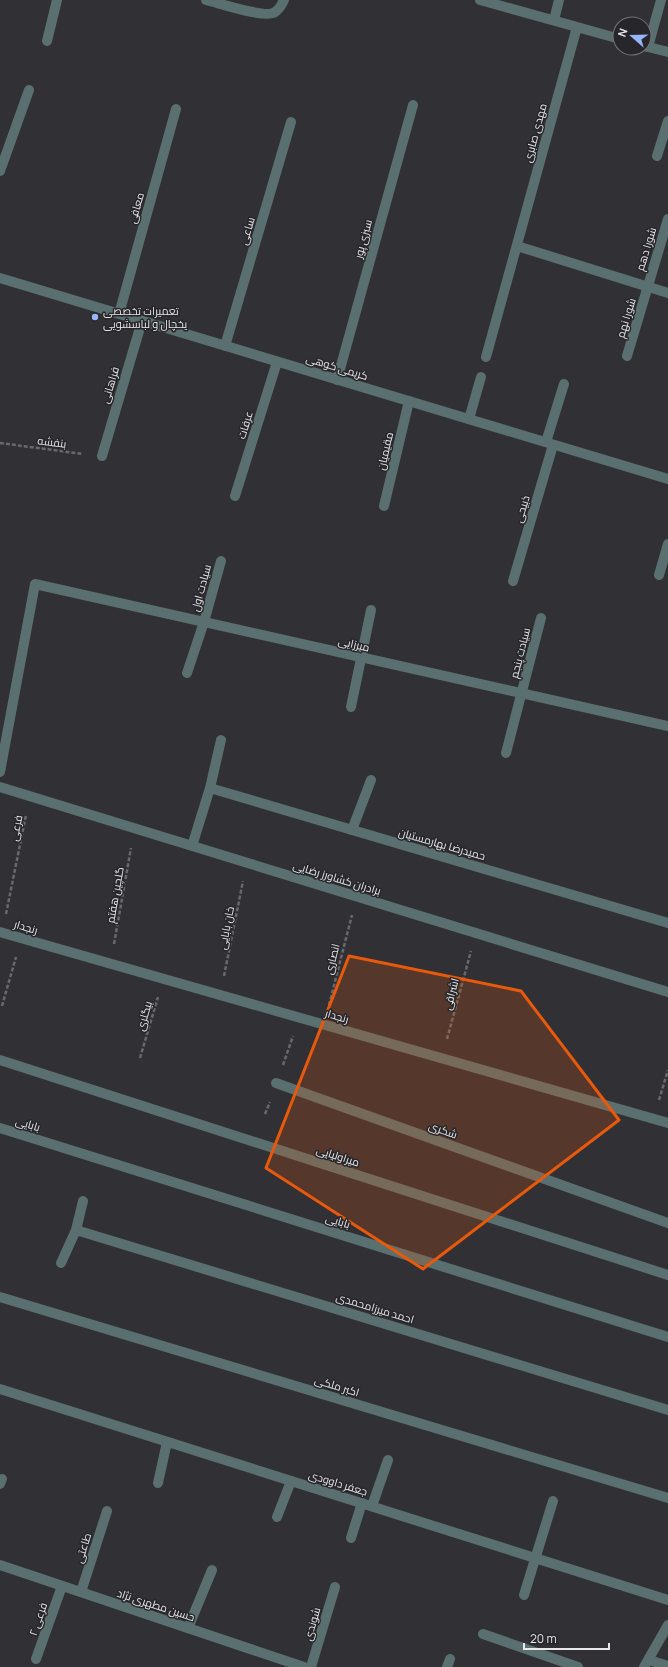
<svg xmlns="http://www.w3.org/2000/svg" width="668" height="1667" font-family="Manrope,Cairo,sans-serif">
<rect width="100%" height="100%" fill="#313034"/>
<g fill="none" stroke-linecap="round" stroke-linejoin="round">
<path stroke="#69696c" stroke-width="2.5" stroke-dasharray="4 2" stroke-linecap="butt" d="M0 443 83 454
M6 914 26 815
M114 944 131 848
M224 976 243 881
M329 1005 352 915
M2 1006 16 957
M447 1039 471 951
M140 1058 158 997
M283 1065 293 1036
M659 1100 668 1070
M265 1114 270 1102"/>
<path stroke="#5a6f6f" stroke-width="10" d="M554 20 559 0
M47 41 57 0
M648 47 661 0
M657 156 668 121
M627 356 668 219
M546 442 564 384
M102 456 142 321
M235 496 277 362
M384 506 409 401
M659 575 668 544
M513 581 553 445
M187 673 204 622 221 561
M351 707 371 610
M506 753 541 618
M352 830 371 780
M158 1483 167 1442
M0 1484 2 1479
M372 1506 388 1460
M277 1517 291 1481
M351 1538 362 1503
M81 1592 107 1511
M524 1595 553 1501
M188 1628 212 1570
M36 1659 62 1586
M311 1667 335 1587
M447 1667 450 1659"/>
<path stroke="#5a6f6f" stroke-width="10" d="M206 0C219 3 266 19 275 12 280 9 282 4 284 0
M480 0 620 39
M644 46 668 52
M0 171 29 90
M517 246 668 293
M0 278 668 479
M119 314 176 109
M225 346 291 122
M486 357 577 27
M337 380 413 105
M469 419 481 377
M0 772 35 584 668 726
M0 787 668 992
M210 788 668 923
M192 846 210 788 221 740
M0 932 668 1123
M0 1060 668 1275
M276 1083 668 1223
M0 1128 668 1337
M76 1230 668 1410
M61 1263 76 1230 83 1201
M0 1297 668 1498
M0 1389 668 1600
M0 1565 304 1667
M483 1634 578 1667
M649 1660 668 1666"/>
<path stroke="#5a6f6f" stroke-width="10" d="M644 1667 668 1625"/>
</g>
<path fill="#e8590c" fill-opacity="0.2" stroke="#e8590c" stroke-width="3" stroke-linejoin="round" d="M349 956 521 991 619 1120 423 1269 266 1168Z"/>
<circle fill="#95b6fd" stroke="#27262a" stroke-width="1.5" cx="95" cy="317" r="4"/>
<g text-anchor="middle" stroke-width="3" stroke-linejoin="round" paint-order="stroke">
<g font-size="11" fill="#e8e8ea" stroke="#27262a">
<text transform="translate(535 133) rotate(-75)" y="4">مهدی صابری</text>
<text transform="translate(136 208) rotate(-74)" y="4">معافی</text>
<text transform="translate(247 231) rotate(-73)" y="4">ساعی</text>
<text transform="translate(363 239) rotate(-75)" y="4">سبزی پور</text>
<text transform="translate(646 249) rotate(-73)" y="4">شورا دهم</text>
<text transform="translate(626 318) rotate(-73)" y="4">شورا نهم</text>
<text transform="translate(337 367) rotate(17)" y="4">کریمی کوهی</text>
<text transform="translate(110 385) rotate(-73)" y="4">فراهانی</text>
<text transform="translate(245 425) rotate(-73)" y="4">عرفات</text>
<text transform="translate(52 442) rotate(7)" y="4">بنفشه</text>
<text transform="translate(385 451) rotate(-77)" y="4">مقیمیان</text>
<text transform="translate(522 509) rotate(-73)" y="4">ذبیحی</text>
<text transform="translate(201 588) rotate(-75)" y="4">سیادت اول</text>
<text transform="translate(354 644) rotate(13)" y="4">میرزایی</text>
<text transform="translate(520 653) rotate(-76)" y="4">سیادت پنجم</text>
<text transform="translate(16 828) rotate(-79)" y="4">فرعی</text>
<text transform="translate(442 844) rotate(16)" y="4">حمیدرضا بهارمستیان</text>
<text transform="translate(337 878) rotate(17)" y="4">برادران کشاورز رضایی</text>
<text transform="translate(115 895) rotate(-80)" y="4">گلچین هفتم</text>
<text transform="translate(26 927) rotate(16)" y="4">رنجدار</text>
<text transform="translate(226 928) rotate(-79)" y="4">خان بابایی</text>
<text transform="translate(332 959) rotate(-76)" y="4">انصاری</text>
<text transform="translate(451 994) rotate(-75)" y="4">اشراقی</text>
<text transform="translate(144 1016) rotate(-74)" y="4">بیگلری</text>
<text transform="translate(337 1016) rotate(16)" y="4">رنجدار</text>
<text transform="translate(28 1124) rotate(17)" y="4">بابایی</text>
<text transform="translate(443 1130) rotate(20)" y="4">شکری</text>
<text transform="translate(338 1156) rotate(18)" y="4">میراولیایی</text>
<text transform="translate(338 1221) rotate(17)" y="4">بابایی</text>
<text transform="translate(375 1308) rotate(17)" y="4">احمد میرزامحمدی</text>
<text transform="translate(337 1386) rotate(17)" y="4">اکبر ملکی</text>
<text transform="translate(338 1483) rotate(17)" y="4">جعفر داوودی</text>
<text transform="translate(83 1548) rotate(-73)" y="4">طاعتی</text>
<text transform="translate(156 1605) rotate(18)" y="4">حسین مطهری نژاد</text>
<text transform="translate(38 1619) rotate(-71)" y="4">فرعی ۲</text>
<text transform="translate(312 1624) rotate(-74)" y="4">شوندی</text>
</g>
<g font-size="11" fill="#e8e8ea" stroke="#27262a" text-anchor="start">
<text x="103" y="315">تعمیرات تخصصی<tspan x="103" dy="13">یخچال و لباسشویی</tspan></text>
</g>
</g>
<g transform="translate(632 36) rotate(290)"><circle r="19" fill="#27262a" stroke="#747477"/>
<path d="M0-3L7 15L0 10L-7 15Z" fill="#95b6fd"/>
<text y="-6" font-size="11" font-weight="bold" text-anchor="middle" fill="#e8e8ea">N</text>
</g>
<path d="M524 1643v6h85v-6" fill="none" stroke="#e8e8ea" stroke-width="2"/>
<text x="530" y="1643" font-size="12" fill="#e8e8ea" stroke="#27262a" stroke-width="3" paint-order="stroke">20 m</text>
</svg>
